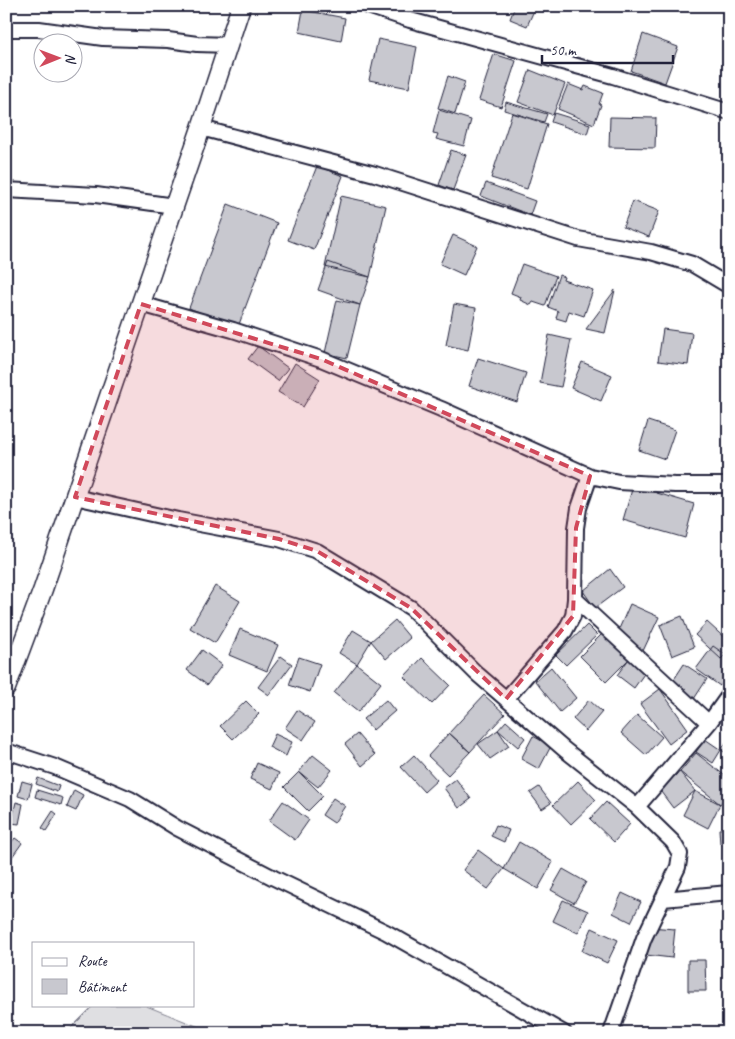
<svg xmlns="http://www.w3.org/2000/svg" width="735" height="1039" font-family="Caveat,sans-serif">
<rect width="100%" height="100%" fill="#fff"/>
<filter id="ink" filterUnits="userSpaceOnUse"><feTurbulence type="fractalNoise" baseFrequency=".02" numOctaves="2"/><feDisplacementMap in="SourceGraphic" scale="10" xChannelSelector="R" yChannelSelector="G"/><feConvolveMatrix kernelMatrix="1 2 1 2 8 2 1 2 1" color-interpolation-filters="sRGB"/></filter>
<g filter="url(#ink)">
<path fill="#dfdfe2" stroke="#80808e" d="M94 1005H144L214 1033H66Z"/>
<path fill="#c8c8cf" stroke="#22223b" d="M515 6H536L527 26 510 19Z
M303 10 345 18 341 41 299 32Z
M643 34 678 47 665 83 631 71Z
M378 39 417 47 409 88 369 80Z
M494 54 516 61 501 107 479 100Z
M530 70 565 84 553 115 518 102Z
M448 76 465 82 455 114 438 108Z
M568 84 583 90 585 86 603 93 599 104 601 105 594 124 558 109Z
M506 102 547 114 544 122 504 110Z
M439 110 471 120 464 146 436 139 438 134 433 133Z
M512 113 547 124 527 189 491 178Z
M554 113 590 124 587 134 551 122Z
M610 117 656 118 655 148 609 147Z
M451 150 466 155 453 190 439 185Z
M317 166 343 176 314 250 288 240Z
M486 183 535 201 530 215 481 196Z
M341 196 386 206 370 277 325 267Z
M633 201 659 211 649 237 623 227Z
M228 204 277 223 238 327 189 308Z
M453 235 477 246 464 275 440 264Z
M328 262 370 277 360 305 318 290Z
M522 264 556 276 545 306 533 302 531 305 520 300 521 297 511 293Z
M559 275 564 277 563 280 593 290 584 316 569 311 566 321 556 318 558 311 548 307Z
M615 290 605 333 586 329Z
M337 300 360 305 347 358 325 353Z
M454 304 476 308 468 350 446 345Z
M663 329 692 333 688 365 658 361Z
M549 335 571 340 561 387 540 383Z
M258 346 288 368 278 381 248 359Z
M478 358 526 373 517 402 469 386Z
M582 362 612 375 601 401 571 388Z
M295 363 320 379 303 407 278 392Z
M648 421 675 430 665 459 639 450Z
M633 486 694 504 685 538 623 520Z
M610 569 623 587 595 608 583 591Z
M215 586 240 601 215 643 190 628Z
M630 604 659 617 643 651 615 638Z
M682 616 694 647 672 656 660 625Z
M395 620 410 638 386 659 371 641Z
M707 622 729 642V651L721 659 695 635Z
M587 625 597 635 566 665 556 655Z
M240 629 278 645 267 671 229 655Z
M353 630 371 641 357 664 339 653Z
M603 633 629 659 606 682 580 656Z
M713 646 729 657V674L720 686 696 669Z
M202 650 222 665 207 685 187 670Z
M281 656 292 664 269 695 258 687Z
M299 657 320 664 310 692 289 685Z
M422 658 450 685 432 704 404 677Z
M629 659 646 671 634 688 617 675Z
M357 664 381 683 358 712 334 693Z
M684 664 707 679 692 702 669 687Z
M551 667 576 698 560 712 535 681Z
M660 689 688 729 669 744 640 704Z
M484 695 505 714 470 752 449 733Z
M386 700 395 711 373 730 363 719Z
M589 700 602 712 586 731 573 719Z
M246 701 259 714 233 739 220 726Z
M297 710 315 722 303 740 285 728Z
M637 715 662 737 646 755 621 733Z
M506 721 525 738 518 747 498 730Z
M498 730 509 746 490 759 478 744Z
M449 733 470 752 448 775 428 756Z
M275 734 292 742 286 756 269 747Z
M357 734 375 755 362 766 345 744Z
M533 736 551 746 539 769 521 759Z
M729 738V755L721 750Z
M705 739 721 750 713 763 696 752Z
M696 753 729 779V794L720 804 680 772Z
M313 755 332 770 318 787 299 772Z
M414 755 437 780 424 792 401 767Z
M257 763 279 773 272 789 250 779Z
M299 772 323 796 308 811 284 787Z
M680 772 695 791 673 808 658 788Z
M38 778 59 786 57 792 36 784Z
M456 779 471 799 459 808 444 788Z
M22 781 32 784 28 799 18 796Z
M578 781 596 800 571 824 553 805Z
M539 787 551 803 542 809 530 793Z
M37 790 63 798 61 805 35 797Z
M74 790 83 795 76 811 67 807Z
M695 791 720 804 708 828 683 815Z
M6 798 12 800 10 808 6 806Z
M333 798 345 806 334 823 322 815Z
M283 801 309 820 295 840 269 821Z
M16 802 23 804 19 824 11 823Z
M606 802 630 824 614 842 590 819Z
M53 811 57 814 46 831 42 828Z
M496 825 509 830 504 842 491 836Z
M729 828V843L720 844 719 829Z
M15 838 22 843 12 857 6 853V849Z
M519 842 553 862 538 889 504 869Z
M478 850 504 869 488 889 463 870Z
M563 869 586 882 574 903 551 890Z
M622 893 641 902 631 922 613 913Z
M563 900 588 911 578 933 553 921Z
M649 927 675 929 672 958 646 955Z
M592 928 618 940 607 963 582 951Z
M688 960H705L706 991H688Z
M727 972H729V1013Z"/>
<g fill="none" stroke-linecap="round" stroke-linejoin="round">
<defs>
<path id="minor" d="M368 6 410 20 613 76 729 112
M6 29H39L103 38 168 40 197 44 229 45
M201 128 375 174 578 239 651 252 692 264 729 286
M6 190 96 195 174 206
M141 304 233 330 321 359 441 409 590 476 619 482 675 485H729
M75 497 178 520 279 539 317 551 411 608 476 673 565 750 637 807 673 842 680 854 678 867 644 938 611 1033
M575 599 709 723
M506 699 565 631 573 616 575 599 576 528 579 508 590 476
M6 751 55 767 130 799 177 828 274 878 386 932 564 1033
M637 807 709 723 729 695
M663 899 729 893"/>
<path id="tertiary" d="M6 688 43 589 201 128 241 6"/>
</defs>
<use href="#minor" stroke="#22223b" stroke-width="18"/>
<use href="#tertiary" stroke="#22223b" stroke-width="21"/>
<use href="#minor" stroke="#fff" stroke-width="14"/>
<use href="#tertiary" stroke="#fff" stroke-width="18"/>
</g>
</g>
<path fill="#d1495b" fill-opacity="0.2" stroke="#d1495b" stroke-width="4" stroke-dasharray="10 6" stroke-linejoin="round" d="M141 304 321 359 590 476 576 528 573 616 506 699 411 608 317 551 279 539 75 497Z"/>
<rect width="735" height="1039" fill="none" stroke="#fff" stroke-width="25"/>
<rect x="12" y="12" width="710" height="1014" fill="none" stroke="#22223b" stroke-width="2" filter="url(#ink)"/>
<rect x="32" y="942" width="162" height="65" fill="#ffffff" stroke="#a7a7b1"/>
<rect x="42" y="958" width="25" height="8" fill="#ffffff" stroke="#a7a7b1"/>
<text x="78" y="966" font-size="15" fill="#22223b">Route</text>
<rect x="42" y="979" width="25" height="15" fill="#c8c8cf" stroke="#a7a7b1"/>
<text x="78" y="992" font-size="15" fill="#22223b">Bâtiment</text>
<g transform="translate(58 58) rotate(89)"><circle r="24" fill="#ffffff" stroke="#a7a7b1"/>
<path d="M0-4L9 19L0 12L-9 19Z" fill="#d1495b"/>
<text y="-8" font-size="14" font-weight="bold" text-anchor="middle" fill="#22223b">N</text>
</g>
<path d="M542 55v8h131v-8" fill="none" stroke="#22223b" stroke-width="2.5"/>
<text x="550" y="55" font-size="15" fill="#22223b" stroke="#ffffff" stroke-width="4" paint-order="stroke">50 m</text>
</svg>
